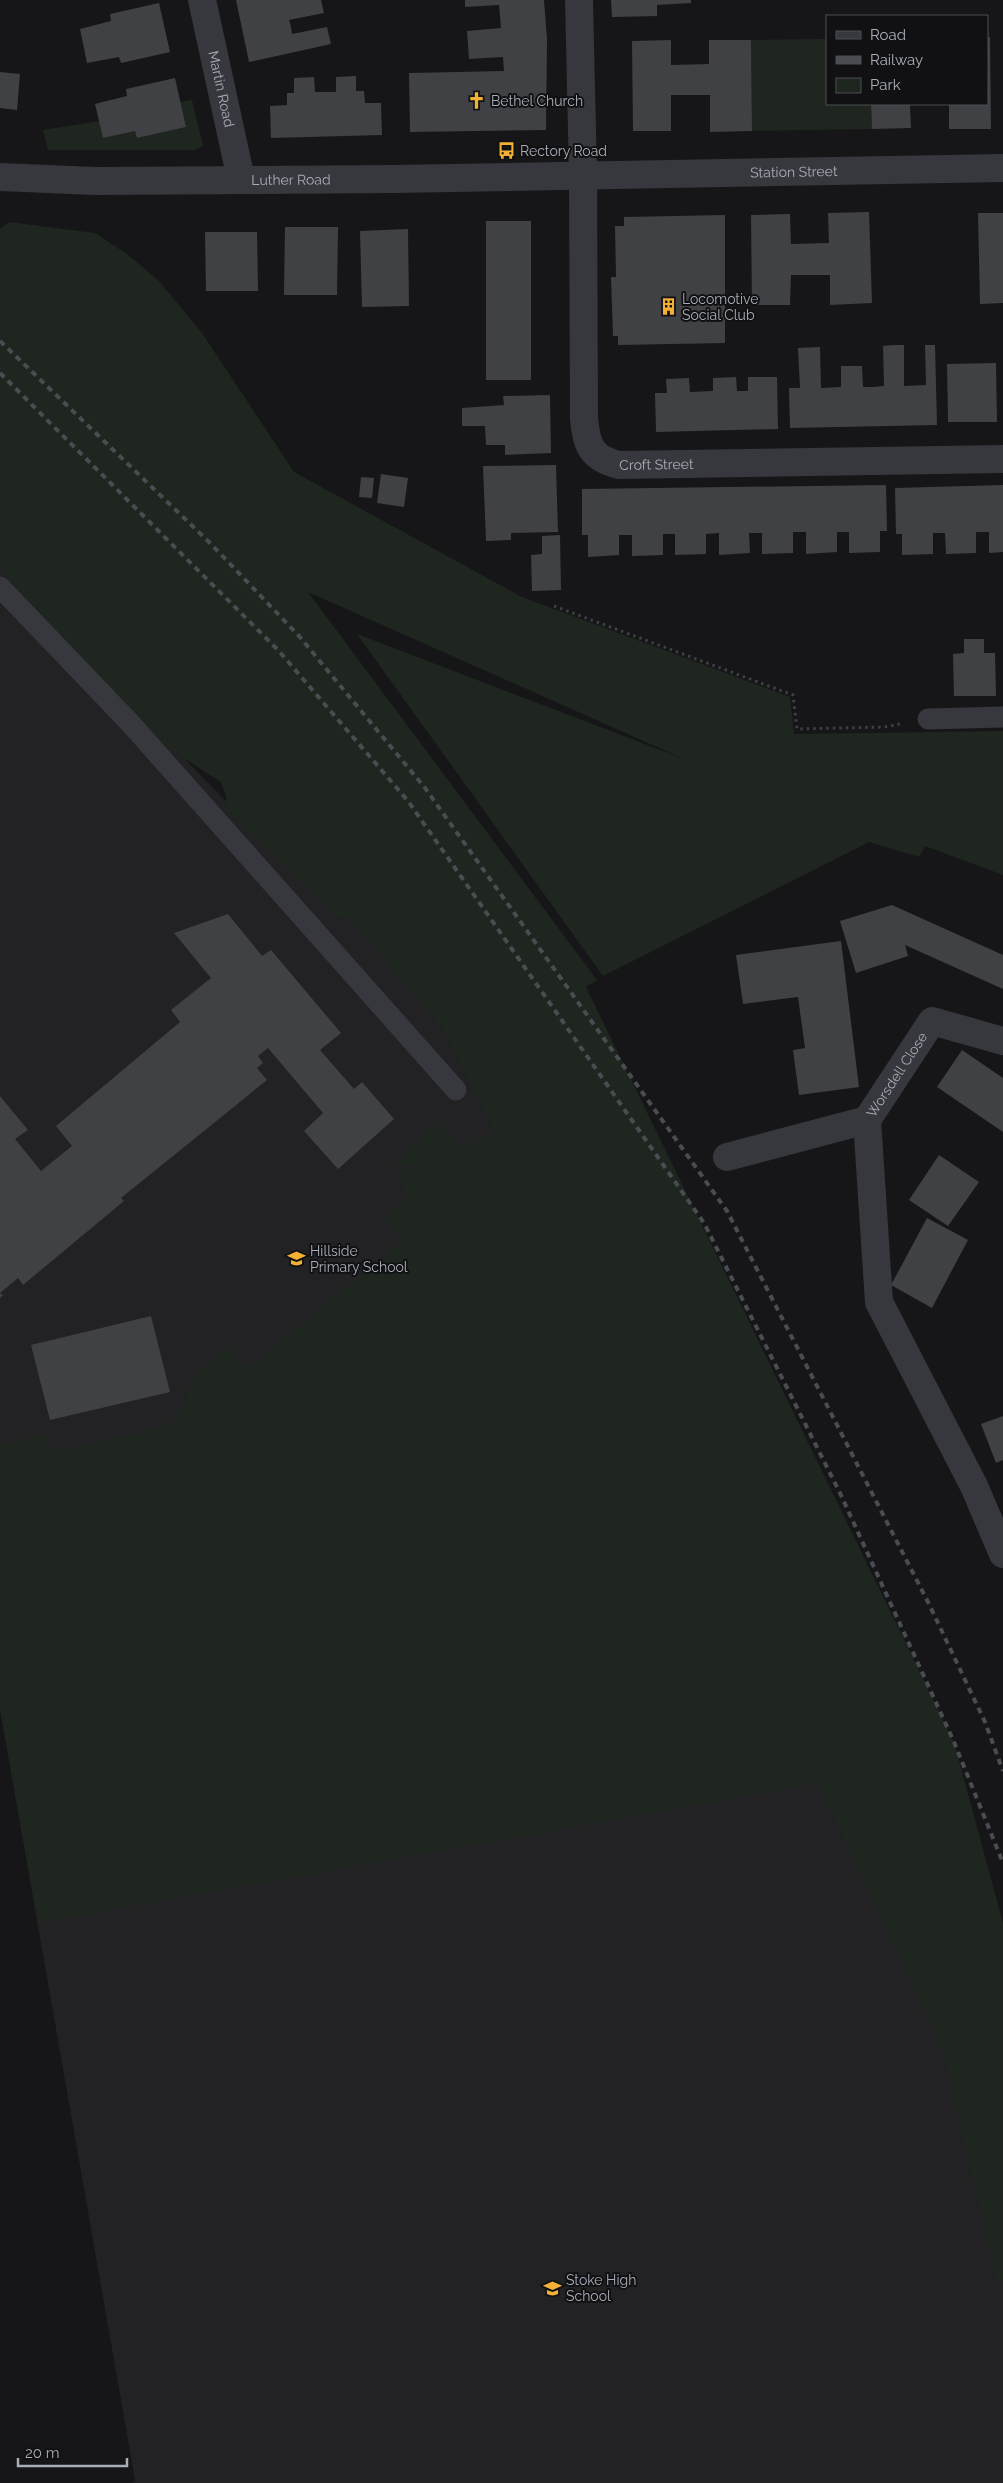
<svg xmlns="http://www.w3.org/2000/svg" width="1003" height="2483" font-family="Raleway,sans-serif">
<rect width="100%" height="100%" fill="#161618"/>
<path fill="#222225" d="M0 567 341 921 348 914 441 1027 1003 2096V2483H132L135 2480 0 1709Z"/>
<path fill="#1e261f" d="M827 39V104H871L872 129 752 131 751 40Z
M192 100 203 146 195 150H48L43 130 100 121 103 138 135 131 137 138 186 127 180 102Z
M9 222 95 233 127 254 159 281 202 333 294 472 522 597 790 697 794 734 1003 731V875L925 846 919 857 869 842 603 976 357 634 684 759 308 592 597 980 586 987 954 1742 1003 1923V2281H997L945 2060 934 2030 818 1783 38 1923 0 1709V1445L45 1433 48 1445 60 1452 168 1426 185 1404 192 1376 228 1346 246 1370 403 1239 384 1217 407 1197 396 1174 419 1164 392 1168 439 1120 459 1148 495 1132 441 1027 347 915 341 921 226 810V796L221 782 131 724 0 568V229Z"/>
<path fill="#404145" d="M236 0H321L324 13 289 20 291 27 292 34 327 27 331 44 249 62Z
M465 0H544L547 39 546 130 410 132 409 73 504 71 503 57 469 59 467 31 501 28 499 5 465 7Z
M611 0H691V3L657 5V16L612 17Z
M159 3 170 52 121 63 119 57 87 63 80 29 111 21 110 14Z
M987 37H990L991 129H949V104H987Z
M671 40V65L709 64V40H751L752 131 710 132V95H671V131H633L632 41Z
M0 72 20 74 17 110 0 108Z
M356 76V91H364L365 103H381L382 135 271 138 270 106 287 105V93H294V78L314 77 315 92H336V77Z
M175 78 186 127 137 138 135 131 103 138 95 104 127 96 126 89Z
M871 104H910L911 128 872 129Z
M869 212 872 303 830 305V275H791L790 305H752L751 215 790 214 791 244 829 243 828 213Z
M978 213H1003V303L980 304Z
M725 215V343L618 345V336H613L611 277H616L615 226H624V217Z
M486 221H531V380H486Z
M285 227H338L337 295H284Z
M408 229 409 306 362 307 360 231Z
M205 232H257L258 291H206Z
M893 345H904V386L926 385 925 345H935L937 425 790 428 789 388H800L798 348 820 347 821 388 841 387V366H862L863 387H873L884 386 883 346Z
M996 363 997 422H948L947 364Z
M736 377 737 391H748V377H777L778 429 656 432 655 393H667L666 379 689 378 690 392 713 391V378Z
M550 395 551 453 505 455V445H486L485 426H462V408L504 405 503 396Z
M556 465 558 532 511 533V540L486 541 483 466Z
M381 474 408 478 404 507 377 503Z
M361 477 374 478 372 498 359 497Z
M886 485 887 531H880V552L849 553V532H837V552L806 554V532H793V553L762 554V533H749L750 553 719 555V533L706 534V554L675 555V534H663V555L632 556V535H619V555L588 557V535H582V489Z
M1003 485V552L989 553V532H976V553L946 554 945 533H933V554L902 555V534H896L895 488Z
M560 535 561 590 532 591 531 555 542 554V536Z
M964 639H984V653H995L996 696H954L953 654 964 653Z
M892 905 1003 955V989L905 945 908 956 856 973 840 921Z
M228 914 262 956 271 950 341 1033 320 1050 354 1089 362 1082 394 1119 338 1169 304 1131 323 1113 268 1048 258 1056 263 1063 257 1068 267 1080 121 1198 124 1201 23 1285 18 1278 0 1293 3 1295 0 1298V1096L28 1130 15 1139 41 1171 72 1146 56 1126 180 1022 171 1010 211 978 174 933Z
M841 941 859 1087 799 1095 793 1050 805 1048 798 997 743 1004 736 955Z
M962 1050 1003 1078V1132L937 1087Z
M939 1155 979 1182 948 1226 909 1200Z
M927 1218 968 1240 932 1308 891 1285Z
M151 1316 170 1392 50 1420 31 1345Z
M1003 1416V1460L996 1463 981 1424Z"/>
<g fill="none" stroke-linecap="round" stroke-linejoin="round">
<path stroke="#3d3f44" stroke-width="3" stroke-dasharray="2.5 4" stroke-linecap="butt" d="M554 606 793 695 797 729 884 727 900 724"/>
<path stroke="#37383d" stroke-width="21" d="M0 587 131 724 456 1090
M928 719 1003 717"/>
<g stroke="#37383d" stroke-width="28">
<path id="s1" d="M202 0 241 179"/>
<path id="s2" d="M579 0 583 174 584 419C587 446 591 458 619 465L1003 459"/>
<path d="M867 1120 879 1302 974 1486 1003 1554"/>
<path id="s3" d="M727 1157 867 1120 932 1021 1003 1041"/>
</g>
<path stroke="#37383d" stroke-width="28" id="s4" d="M0 177 95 181 394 179 1003 168"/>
<path stroke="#4a4c52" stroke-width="4" stroke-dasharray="6 5" stroke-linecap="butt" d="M0 341 210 543 299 636 425 788 727 1211 929 1604 985 1722 1003 1771
M0 373 278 650 408 801 704 1223 840 1493 954 1742 1003 1863"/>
</g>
<defs>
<symbol id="church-bare" viewBox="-9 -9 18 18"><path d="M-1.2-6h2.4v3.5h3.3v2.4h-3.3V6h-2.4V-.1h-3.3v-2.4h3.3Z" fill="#f2b134" stroke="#111113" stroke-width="2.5" paint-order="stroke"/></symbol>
<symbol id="bus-bare" viewBox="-9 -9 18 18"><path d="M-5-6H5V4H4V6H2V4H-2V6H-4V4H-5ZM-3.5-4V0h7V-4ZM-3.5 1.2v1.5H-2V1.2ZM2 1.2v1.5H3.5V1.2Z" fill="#f2b134" stroke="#111113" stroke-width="2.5" paint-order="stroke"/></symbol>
<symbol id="building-bare" viewBox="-9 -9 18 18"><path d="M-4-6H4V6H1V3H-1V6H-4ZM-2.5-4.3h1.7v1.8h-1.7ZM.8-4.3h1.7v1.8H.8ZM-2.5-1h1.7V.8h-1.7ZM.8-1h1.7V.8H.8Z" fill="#f2b134" stroke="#111113" stroke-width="2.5" paint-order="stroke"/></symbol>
<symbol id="school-bare" viewBox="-9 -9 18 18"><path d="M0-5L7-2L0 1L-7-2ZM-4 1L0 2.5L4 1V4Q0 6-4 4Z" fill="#f2b134" stroke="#111113" stroke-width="2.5" paint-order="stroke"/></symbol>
</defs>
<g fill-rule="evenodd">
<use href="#church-bare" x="464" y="88" width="25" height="25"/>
<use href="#bus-bare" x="494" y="138" width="25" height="25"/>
<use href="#building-bare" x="656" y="294" width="25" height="25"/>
<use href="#school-bare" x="284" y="1246" width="25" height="25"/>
<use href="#school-bare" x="540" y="2276" width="25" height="25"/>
</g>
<g text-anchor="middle" stroke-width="4" stroke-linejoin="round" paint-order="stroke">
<g font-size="14" fill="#a8adb8" stroke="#111113">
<text dy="5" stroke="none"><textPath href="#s1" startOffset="91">Martin Road</textPath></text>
<text dy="5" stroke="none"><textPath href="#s4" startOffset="794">Station Street</textPath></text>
<text dy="5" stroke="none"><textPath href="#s4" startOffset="291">Luther Road</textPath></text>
<text dy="5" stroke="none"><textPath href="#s2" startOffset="520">Croft Street</textPath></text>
<text dy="5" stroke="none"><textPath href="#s3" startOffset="199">Worsdell Close</textPath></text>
</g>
<g font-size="14" fill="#a8adb8" stroke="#111113" text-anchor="start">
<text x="491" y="106">Bethel Church</text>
<text x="520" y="156">Rectory Road</text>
<text x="682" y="304">Locomotive<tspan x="682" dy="16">Social Club</tspan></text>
<text x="310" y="1256">Hillside<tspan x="310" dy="16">Primary School</tspan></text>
<text x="566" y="2285">Stoke High<tspan x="566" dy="16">School</tspan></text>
</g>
</g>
<rect x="826" y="15" width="162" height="90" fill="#111113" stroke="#4d4f55"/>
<rect x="836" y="31" width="25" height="8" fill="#37383d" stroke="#4d4f55"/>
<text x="870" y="40" font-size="15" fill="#a8adb8">Road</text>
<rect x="836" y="56" width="25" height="8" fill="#4a4c52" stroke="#4d4f55"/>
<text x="870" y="65" font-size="15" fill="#a8adb8">Railway</text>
<rect x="836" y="78" width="25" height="15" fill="#1e261f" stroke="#4d4f55"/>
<text x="870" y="90" font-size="15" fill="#a8adb8">Park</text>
<path d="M18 2458v8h109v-8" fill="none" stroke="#a8adb8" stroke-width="2.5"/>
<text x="25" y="2458" font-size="15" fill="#a8adb8" stroke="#111113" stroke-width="4" paint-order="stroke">20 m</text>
</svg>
